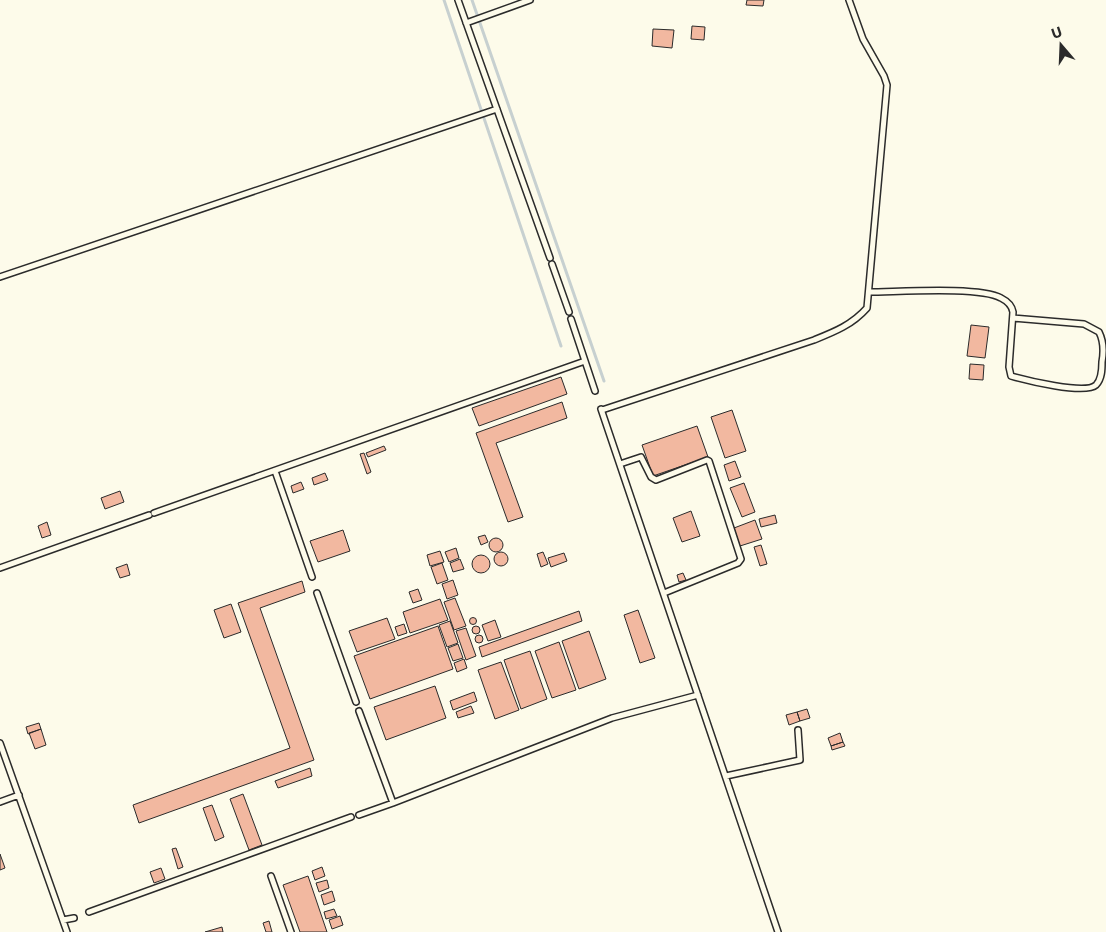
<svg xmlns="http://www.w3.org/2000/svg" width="1106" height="932" font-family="Commissioner,sans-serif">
<rect width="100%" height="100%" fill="#fdfbea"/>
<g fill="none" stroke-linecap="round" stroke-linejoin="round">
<path stroke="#c7d0d0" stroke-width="3" d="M444 0 561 346
M472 0 604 381"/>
</g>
<path fill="#f2b8a0" stroke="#2b2b2b" d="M747 0H764L763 6 746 5Z
M692 26 705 27 704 40 691 39Z
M653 29 674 30 672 48 652 46Z
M971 325 989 327 985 358 967 356Z
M970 364 984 365 983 380 969 379Z
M561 377 567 394 479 426 472 408Z
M562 402 567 418 496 443 523 517 508 522 476 433Z
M732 410 746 451 725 458 711 417Z
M697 426 708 457 653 476 642 445Z
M384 446 386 450 368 457 366 453Z
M364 453 371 472 367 474 360 454Z
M735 461 741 477 729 481 724 465Z
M325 473 328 480 314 485 312 478Z
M301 482 304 489 293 493 291 486Z
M744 483 755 512 742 517 730 488Z
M120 491 124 502 105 509 101 498Z
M691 511 700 536 682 542 673 518Z
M775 515 777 523 761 527 759 519Z
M755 520 762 539 740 546 734 528Z
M47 522 51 535 42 538 38 526Z
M343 530 350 551 318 562 310 541Z
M485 535 488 542 481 545 478 537Z
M489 545a7 7 0 1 1 14 0a7 7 0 1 1-14 0Z
M761 545 767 564 760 566 754 547Z
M456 548 459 558 449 562 445 552Z
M440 551 444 562 430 566 427 555Z
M543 552 548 564 541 567 537 554Z
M494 559a7 7 0 1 1 14 0a7 7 0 1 1-14 0Z
M564 553 567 561 551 567 548 558Z
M472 564a9 9 0 1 1 18 0a9 9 0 1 1-18 0Z
M460 559 464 569 453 572 450 563Z
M442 563 448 580 437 584 431 567Z
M127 564 130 575 120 578 116 568Z
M683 573 686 580 679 582 677 575Z
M453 580 458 595 447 599 442 584Z
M302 581 305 592 260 608 314 760 139 823 133 805 290 748 238 603Z
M418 589 422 600 413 603 409 592Z
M455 598 466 626 454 630 444 602Z
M440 599 448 620 410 633 403 612Z
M231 604 241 632 224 638 214 610Z
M638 610 655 658 640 663 624 615Z
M579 611 582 621 482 657 479 647Z
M469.5 621a3.5 3.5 0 1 1 7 0a3.5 3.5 0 1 1-7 0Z
M387 618 395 639 357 652 349 631Z
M495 620 501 637 488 641 482 625Z
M450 621 458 643 447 647 439 625Z
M404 624 407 633 398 636 395 627Z
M472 630a4 4 0 1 1 8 0a4 4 0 1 1-8 0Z
M438 626 453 669 370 699 354 656Z
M466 628 476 656 466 660 456 631Z
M589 631 606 679 579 689 562 641Z
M475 639a4 4 0 1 1 8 0a4 4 0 1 1-8 0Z
M559 642 576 690 552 698 535 651Z
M458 644 463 658 453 661 448 648Z
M530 651 547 699 521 709 504 660Z
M464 659 467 668 457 672 454 663Z
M501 662 519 710 495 719 478 670Z
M435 686 446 718 386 740 374 707Z
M474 692 477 701 453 710 450 701Z
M471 706 474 713 458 718 456 712Z
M807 709 810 718 800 721 797 712Z
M797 712 800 721 789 725 786 715Z
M39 723 41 729 28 734 26 727Z
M41 729 46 745 35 749 29 733Z
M840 733 843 742 831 746 828 738Z
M843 742 845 746 832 750 831 746Z
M310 768 312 776 278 788 275 781Z
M243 794 262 845 249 850 230 799Z
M212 805 224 837 215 841 203 808Z
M176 848 183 867 178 869 172 849Z
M0 854 5 868 0 870Z
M322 867 325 876 315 880 312 871Z
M161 868 165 879 154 883 150 872Z
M308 876 327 932H300L283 885Z
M327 880 329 888 319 892 316 883Z
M332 891 335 901 324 905 321 895Z
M334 909 337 916 326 919 324 912Z
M340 916 343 925 332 929 329 920Z
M269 921 272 932H266L263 923Z
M222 927 223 932H205Z"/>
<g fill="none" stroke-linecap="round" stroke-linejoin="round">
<defs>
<path id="lane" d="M458 0 550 258
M466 23 530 0
M552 264 569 312
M0 277 497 109
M869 292C897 292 980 286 1001 298 1007 301 1012 306 1013 312L1009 367 1011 376C1025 380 1085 395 1096 385 1102 379 1102 369 1102 362 1104 351 1104 342 1099 332L1084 324 1013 318
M571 319 595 391
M601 409 778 932
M602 410 814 340C834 332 852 325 867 308L887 85 884 76 863 39 849 0
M620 464 641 457 651 477 656 480 707 460 709 461 741 559 738 563 664 593
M275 471 312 577
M154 513 585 361
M0 568 149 515
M317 593 356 702
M0 743 67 932
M726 776 800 760 798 730
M0 802 19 795
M393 803 612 718 698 695
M359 815 393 803 359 711
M271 876 291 932
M89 912 351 817
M63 920 74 918"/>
</defs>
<use href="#lane" stroke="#2b2b2b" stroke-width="8"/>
<use href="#lane" stroke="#fdfbea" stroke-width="5"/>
</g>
<g transform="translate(1061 45) rotate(341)" stroke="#fdfbea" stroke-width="4" paint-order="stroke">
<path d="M0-4L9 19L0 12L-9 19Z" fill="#2b2b2b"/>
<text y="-8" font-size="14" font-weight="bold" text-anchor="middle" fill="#2b2b2b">U</text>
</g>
</svg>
